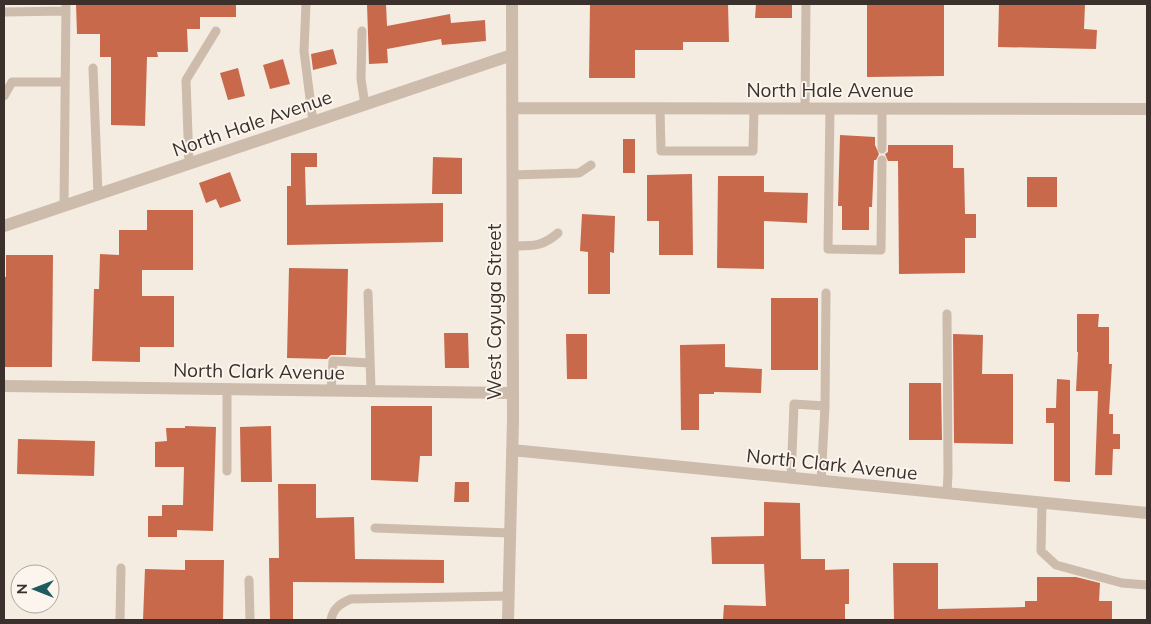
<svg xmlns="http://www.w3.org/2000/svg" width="1151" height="624" font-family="Mulish,sans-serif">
<rect width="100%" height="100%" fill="#f4ebe1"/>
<path fill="#c8694b" d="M76 4H236V17H200V29H187L188 52H157L158 57H147L145 126 111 125V57H100V34H77Z
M367 4H386L387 26 450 14 451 23 485 20 486 41 442 45 441 39 387 49 388 63 369 64Z
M590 4H728L729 42H683V50H635V78H589Z
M756 4H792V18H755Z
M867 4H944V76L867 77Z
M999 4H1085L1084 29 1097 30 1096 49 998 47Z
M333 49 337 64 313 70 311 54Z
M283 59 290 84 270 89 263 65Z
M238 68 245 96 228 100 220 73Z
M840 135 875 137V145L879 154 876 160H874L872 207H869V230H842V206H838Z
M623 139H635V173H623Z
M888 145H953V168H964L965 214H976V238H965V273L899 274 898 161H888L885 154 888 152Z
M291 153H317V167H305L306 205 443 203V242L287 245V186H291Z
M433 157 462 158V194H432Z
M230 172 241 201 220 208 216 199 206 203 199 183Z
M692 174 693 255H659V221H647V175Z
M718 176H764V192L808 193 807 223 764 221V269L717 268Z
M1027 177H1057V207H1027Z
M147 210H193V270H142V296H174V347H140V362L92 361 94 289H99L100 254 119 255V230H147Z
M582 214 615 216 614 253 610 252V294H588V252L580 251Z
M6 255H53L52 367H5L4 277H6Z
M289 268 348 269 346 355H331L327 359 287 358Z
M771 298H818V370H771Z
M1077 314H1099L1098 327H1109V364H1112L1109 414H1113V434H1120V449H1113L1112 475H1095L1098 391H1076L1078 352H1077Z
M444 333H468L469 368H445Z
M566 334H587V379H567Z
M953 334 983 335 982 374H1013V444L954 443Z
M725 344V367L762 369 761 393 714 392V394H699V430H681L680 345Z
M1057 379 1070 380V482L1054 481V423H1046V408H1056Z
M909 383H941L942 440H909Z
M371 406H432V456H420L418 482 371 480Z
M185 426 216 427 213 531 177 530V537H148V516H162V505H183L184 467H155V442L167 441 166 428H185Z
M271 426 272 482H241L240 427Z
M18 439 95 441 94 476 17 474Z
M455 482H469V502H454Z
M278 484H316V518L354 517 355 559 444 560V583L293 582V620H270L269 558H279Z
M764 502 800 503 801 559H825V570L849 569V604H845V620H723L724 605 766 606 764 564H712L711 537 764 536Z
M185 560H224L223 620H143L145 569 185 570Z
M893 563H938V609L1025 607V601H1037V577H1076L1100 583 1099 601H1112V620H894Z"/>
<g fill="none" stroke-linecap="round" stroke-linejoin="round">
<path stroke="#cdbbac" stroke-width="9" d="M306 4 304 51 313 122
M4 12 66 11
M362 31 361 79 365 105
M93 68 98 194
M4 96 12 82H65
M660 108 661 151H753L754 108
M805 108 806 4
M830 108 828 249 881 250 882 160
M882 149V108
M189 164 186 80 216 31
M512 175 579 173 591 165
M64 206 66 4
M512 246C533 246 542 247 558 233
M368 293 371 391
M947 314 948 473 947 494
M227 389V471
M331 391 333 361 370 363
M791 479 794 404 825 406
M821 482 825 406 826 293
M1042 504 1041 551 1056 565 1122 583 1147 585
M375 528 510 533
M249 580 250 620
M120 620 121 568
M331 620C333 608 341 603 351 599L509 596"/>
<path stroke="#cdbbac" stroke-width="12" d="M512 108 1147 109
M4 226 512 55
M4 386 513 393
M512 450 1147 513
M508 620 513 420 512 4"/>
</g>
<g text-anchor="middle" stroke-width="4" stroke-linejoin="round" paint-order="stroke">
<g font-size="19" fill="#3b302b" stroke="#fbf5ee">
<text x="830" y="97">North Hale Avenue</text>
<text transform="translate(252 123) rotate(-19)" y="7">North Hale Avenue</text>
<text transform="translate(494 312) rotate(-90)" y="7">West Cayuga Street</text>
<text transform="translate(259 371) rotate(1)" y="7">North Clark Avenue</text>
<text transform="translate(832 464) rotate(6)" y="7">North Clark Avenue</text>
</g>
</g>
<rect width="1151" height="624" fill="none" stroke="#3b302b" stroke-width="10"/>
<g transform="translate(35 589) rotate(270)"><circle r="24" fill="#fbf5ee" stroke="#aea6a0"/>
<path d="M0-4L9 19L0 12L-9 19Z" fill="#1f5a5e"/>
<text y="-8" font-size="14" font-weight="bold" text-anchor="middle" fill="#3b302b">N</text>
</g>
</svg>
